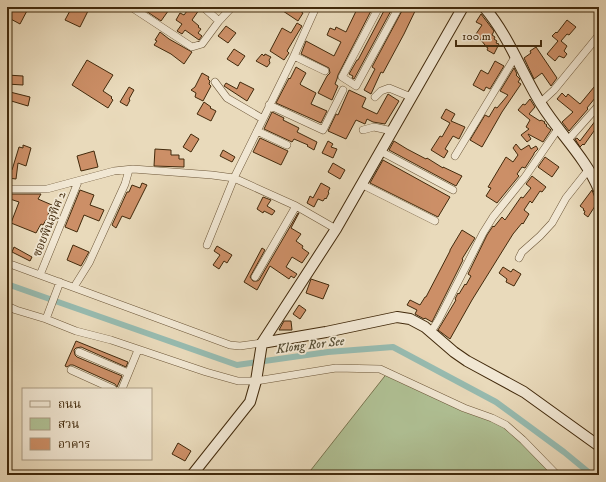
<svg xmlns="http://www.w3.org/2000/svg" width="606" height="482" font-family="'IM FELL DW Pica','Noto Serif Thai',serif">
<rect width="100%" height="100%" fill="#e9dabb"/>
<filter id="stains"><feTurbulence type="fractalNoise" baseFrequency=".005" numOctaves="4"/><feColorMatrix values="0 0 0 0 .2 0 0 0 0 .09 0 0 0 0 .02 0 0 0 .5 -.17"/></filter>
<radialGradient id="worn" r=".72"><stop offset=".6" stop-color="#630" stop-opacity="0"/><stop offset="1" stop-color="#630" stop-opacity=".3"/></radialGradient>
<path fill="#b0c195" stroke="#797650" d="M388 372 515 432 559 475H307Z"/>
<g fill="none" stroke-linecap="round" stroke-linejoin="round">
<path stroke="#97bbb0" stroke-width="6" d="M7 284 237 365 328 352 393 347 496 402 564 452 592 475"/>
</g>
<path fill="#cc8f67" stroke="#422a0c" d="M7 7H29L20 24 7 17Z
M72 7H85L89 9 80 27 65 20Z
M140 7H171L161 21Z
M190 7H197L199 10 192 20 199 26 198 27 201 29 198 33 202 36 199 40 185 30 182 34 177 31 182 24 176 20 180 13 184 15Z
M277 7H294L303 13 298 21Z
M358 7H373L338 75 337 79 335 84 338 86 332 100 318 93 327 76 330 73 329 68 301 54 306 41 334 56 341 42 327 35 330 28 335 30 336 27 346 32Z
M386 7H393L354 79 352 78 353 76 349 74 357 60H358Z
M404 7H417L404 34 383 73 381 72 371 94 364 90 375 69 372 67Z
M481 14 494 31 492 35 495 37 494 39 497 41 496 43 499 44 494 54 487 50 488 48 485 46V45L476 34 482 25 476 22Z
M567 20 576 27 569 35 567 34 561 41 567 46 564 51 567 54 564 58 559 56 555 61 547 54 558 41 552 36 556 32 557 33Z
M297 23 302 26 287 51 289 53 284 60 270 51 282 28 291 33Z
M226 26 236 33 228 43 218 36Z
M160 32 169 39 192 52 184 64 171 54 154 45 157 41 155 40Z
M536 47 557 78 551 86 542 73 534 79 524 58 531 53 530 51Z
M234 49 245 56 238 66 227 59Z
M262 54 264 56 265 54 271 57 269 60 270 63 267 67 256 61Z
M87 60 113 75 103 91 112 97 111 98 113 100 108 108 72 85Z
M495 61 504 66 490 89 486 87 484 91 473 85 481 70 488 74Z
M296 67 306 73 300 84 301 85 316 93 311 104 327 111 321 123 276 103 289 78 290 79Z
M514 68 517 74 516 75 520 79 518 82 521 84 502 112 482 147 470 140 485 115 489 117 495 107 497 108 508 95 500 91Z
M202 73 209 77 208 79 210 81 209 84 211 86 203 101 195 97 196 93 191 90 195 87Z
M7 75 23 76V85L7 84Z
M599 81V100L595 98 587 108 588 109 569 131 562 122 573 112 557 99 562 93 566 97 568 94 580 104Z
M240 82 254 89 247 101 224 86 226 83 237 89Z
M129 87 134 90 129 99 130 100 127 106 120 102Z
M349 90 366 98 362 107 377 114 388 94 399 101 385 124 373 122 367 119 365 124 356 120 346 139 328 131 336 114 338 115Z
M10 92 30 97 28 106 8 100Z
M530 99 535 107 529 114 540 121 541 120 545 122 544 123 547 125 546 126 551 130 543 142 528 134 531 139 527 142 521 135 529 129 526 127 530 120 518 110 523 104 525 105Z
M204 102 211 107 210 108 216 111 211 121 197 114Z
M446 109 455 114 451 121 465 127 459 139 453 136 445 149 448 151 444 158 431 150 440 136 442 137 450 123 441 118Z
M272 112 284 118 283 120 299 128 297 132 317 142 314 150 307 146 308 145 294 139 292 142 264 129Z
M599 116V124L584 145 583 144 580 147 575 139 577 138 580 141Z
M191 134 199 139 191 152 183 147Z
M260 138 288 151 281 165 253 152Z
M328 141 333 144 331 147 337 149 333 158 322 153Z
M394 141 407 149 426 159 427 158 443 168V167L462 176 456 186 389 150Z
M516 144 521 150 529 145 531 149 536 146 538 149 534 153V154L525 168 522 167 517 174 519 176 497 203 486 196 491 188 488 187 506 157 513 162 518 155 513 148Z
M23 145 31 148 26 166 18 163 16 179 8 178 10 169 12 170 19 147 23 148Z
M155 149 171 150V155H179V159H184V167L154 166Z
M223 150 235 157 232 162 220 156Z
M94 151 98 167 81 171 77 156Z
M545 157 559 167 552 177 538 167Z
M383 160 450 197 438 217 370 183Z
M333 163 345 170 340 179 328 172Z
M532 176 546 187 542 192 540 191 532 203 530 201 524 210 529 214 523 224 522 223 513 234 472 300 450 339 438 330 456 300 455 299 458 293 459 294 465 284 466 285 471 276 468 274 487 235 493 226 494 227 502 217 505 220 521 197 523 198 531 188 526 184Z
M142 183 147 185 130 219 122 216 116 228 112 225 127 192H129L132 185 140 188Z
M321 183 330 188 328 192 329 193 326 199 325 198 323 201 318 199 314 207 307 203 310 196 313 198Z
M80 190 94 195 90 205 104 210 99 221 84 215 77 232 65 227Z
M592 190 597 203 588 217 584 214 585 211 583 210 584 209 580 206Z
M7 194H41L38 199 52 205 48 215 55 219 53 224 46 220 43 225 41 224 36 233 11 223 19 202 7 198Z
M263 197 271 200 267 206 275 211 272 215 264 211 263 213 257 209Z
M298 213H299L291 228 301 234 296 241 303 246 302 248 309 253 302 263 292 257 286 267 297 274 294 278 291 276 289 279 270 266 257 290 244 282 262 248 265 250 250 277 253 281H257L259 280Z
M462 230 475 238 462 259 463 260 432 322 425 318 424 319 415 314 417 310 407 305 410 300 420 305 425 297H426L450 251V250Z
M73 245 89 252 81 266 67 260Z
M217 246 232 255 227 263 224 261 219 269 213 265 220 255 214 251Z
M14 247 32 257 30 261 12 252Z
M503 267 511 272 513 269 521 274 514 286 506 282 507 279 499 273Z
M311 279 329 285 323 299 306 293Z
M299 305 306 310 300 319 293 314Z
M284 321H291L292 330H279Z
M76 341 128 362 126 367 81 347 76 348 74 350 75 355 77 357 122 376 117 387 115 384 73 365H70L67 367 65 366Z
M178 443 191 451 185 461 172 454Z"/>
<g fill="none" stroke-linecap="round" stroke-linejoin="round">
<defs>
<path id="street" d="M131 7 192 47 202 44 219 21 232 7
M203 7 219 21
M379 7 342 77 356 86 399 7
M294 56 325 71
M215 82 227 98 263 119
M375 97 381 91 389 88 406 95 412 96
M540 103 554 90 599 35
M269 105 323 130 343 90
M363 130 374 127 392 131
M257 131 287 145
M567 141 599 105
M380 151 453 190
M455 156 515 57
M361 184 435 221
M7 189H47L114 171 133 169 212 175 234 178 296 206 336 229
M207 245 234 178 294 56 316 7
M519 258 522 252 540 236 552 223 566 198 589 169
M7 261 10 264 29 271 230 345 240 346 262 343
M40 275 78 182
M255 277 296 206
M60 282 46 319 76 331 111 340 206 372 238 381H256L336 368 380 369 464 408 492 418 506 425 523 440 557 475
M74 287 89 263 125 184 129 170
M7 306 16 310 46 319
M431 332 439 319 483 233 493 217 525 177 558 129
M79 352 128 373
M71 370 113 389
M122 389 138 350"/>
<path id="secondary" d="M484 7C509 36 521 72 541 104 559 133 586 158 599 190
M262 343 326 332 397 317 410 319 425 327 454 352 467 361 524 392 599 446
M192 475 250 402 256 381 262 343 336 229 463 7"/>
</defs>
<use href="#street" stroke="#6c5638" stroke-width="8"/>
<use href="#secondary" stroke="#422a0c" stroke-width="12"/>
<use href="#street" stroke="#f1e7d3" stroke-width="7"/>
<use href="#secondary" stroke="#f1e7d3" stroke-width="10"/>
</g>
<g text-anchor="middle" stroke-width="3.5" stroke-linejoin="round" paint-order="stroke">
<g font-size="12" fill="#422a0c" stroke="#f1e7d3">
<text transform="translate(49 224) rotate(-68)" y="4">ซอยพินอุทิศ 2</text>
</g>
<g font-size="13" font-style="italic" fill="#574e35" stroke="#f1e7d3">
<text transform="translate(310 344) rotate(-7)" y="5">Klong Ror See</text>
</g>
</g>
<rect width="606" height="482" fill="none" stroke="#e9dabb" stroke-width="24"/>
<rect x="8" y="8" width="590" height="466" fill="none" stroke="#422a0c" stroke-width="2"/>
<rect x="12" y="12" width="582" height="458" fill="none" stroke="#422a0c"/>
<rect x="22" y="388" width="130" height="72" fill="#f1e7d3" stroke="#ab9b83"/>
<rect x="30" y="401" width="20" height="6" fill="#f1e7d3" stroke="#ab9b83"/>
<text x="58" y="408" font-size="12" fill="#422a0c">ถนน</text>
<rect x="30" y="418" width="20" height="12" fill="#b0c195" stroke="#ab9b83"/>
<text x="58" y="428" font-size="12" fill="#422a0c">สวน</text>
<rect x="30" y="438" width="20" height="12" fill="#cc8f67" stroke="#ab9b83"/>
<text x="58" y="448" font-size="12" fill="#422a0c">อาคาร</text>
<path d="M456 40v6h85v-6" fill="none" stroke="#422a0c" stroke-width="2"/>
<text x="462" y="40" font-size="12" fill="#422a0c" stroke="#f1e7d3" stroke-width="3" paint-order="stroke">100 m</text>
<rect width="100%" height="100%" filter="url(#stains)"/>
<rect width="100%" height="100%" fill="url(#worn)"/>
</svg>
